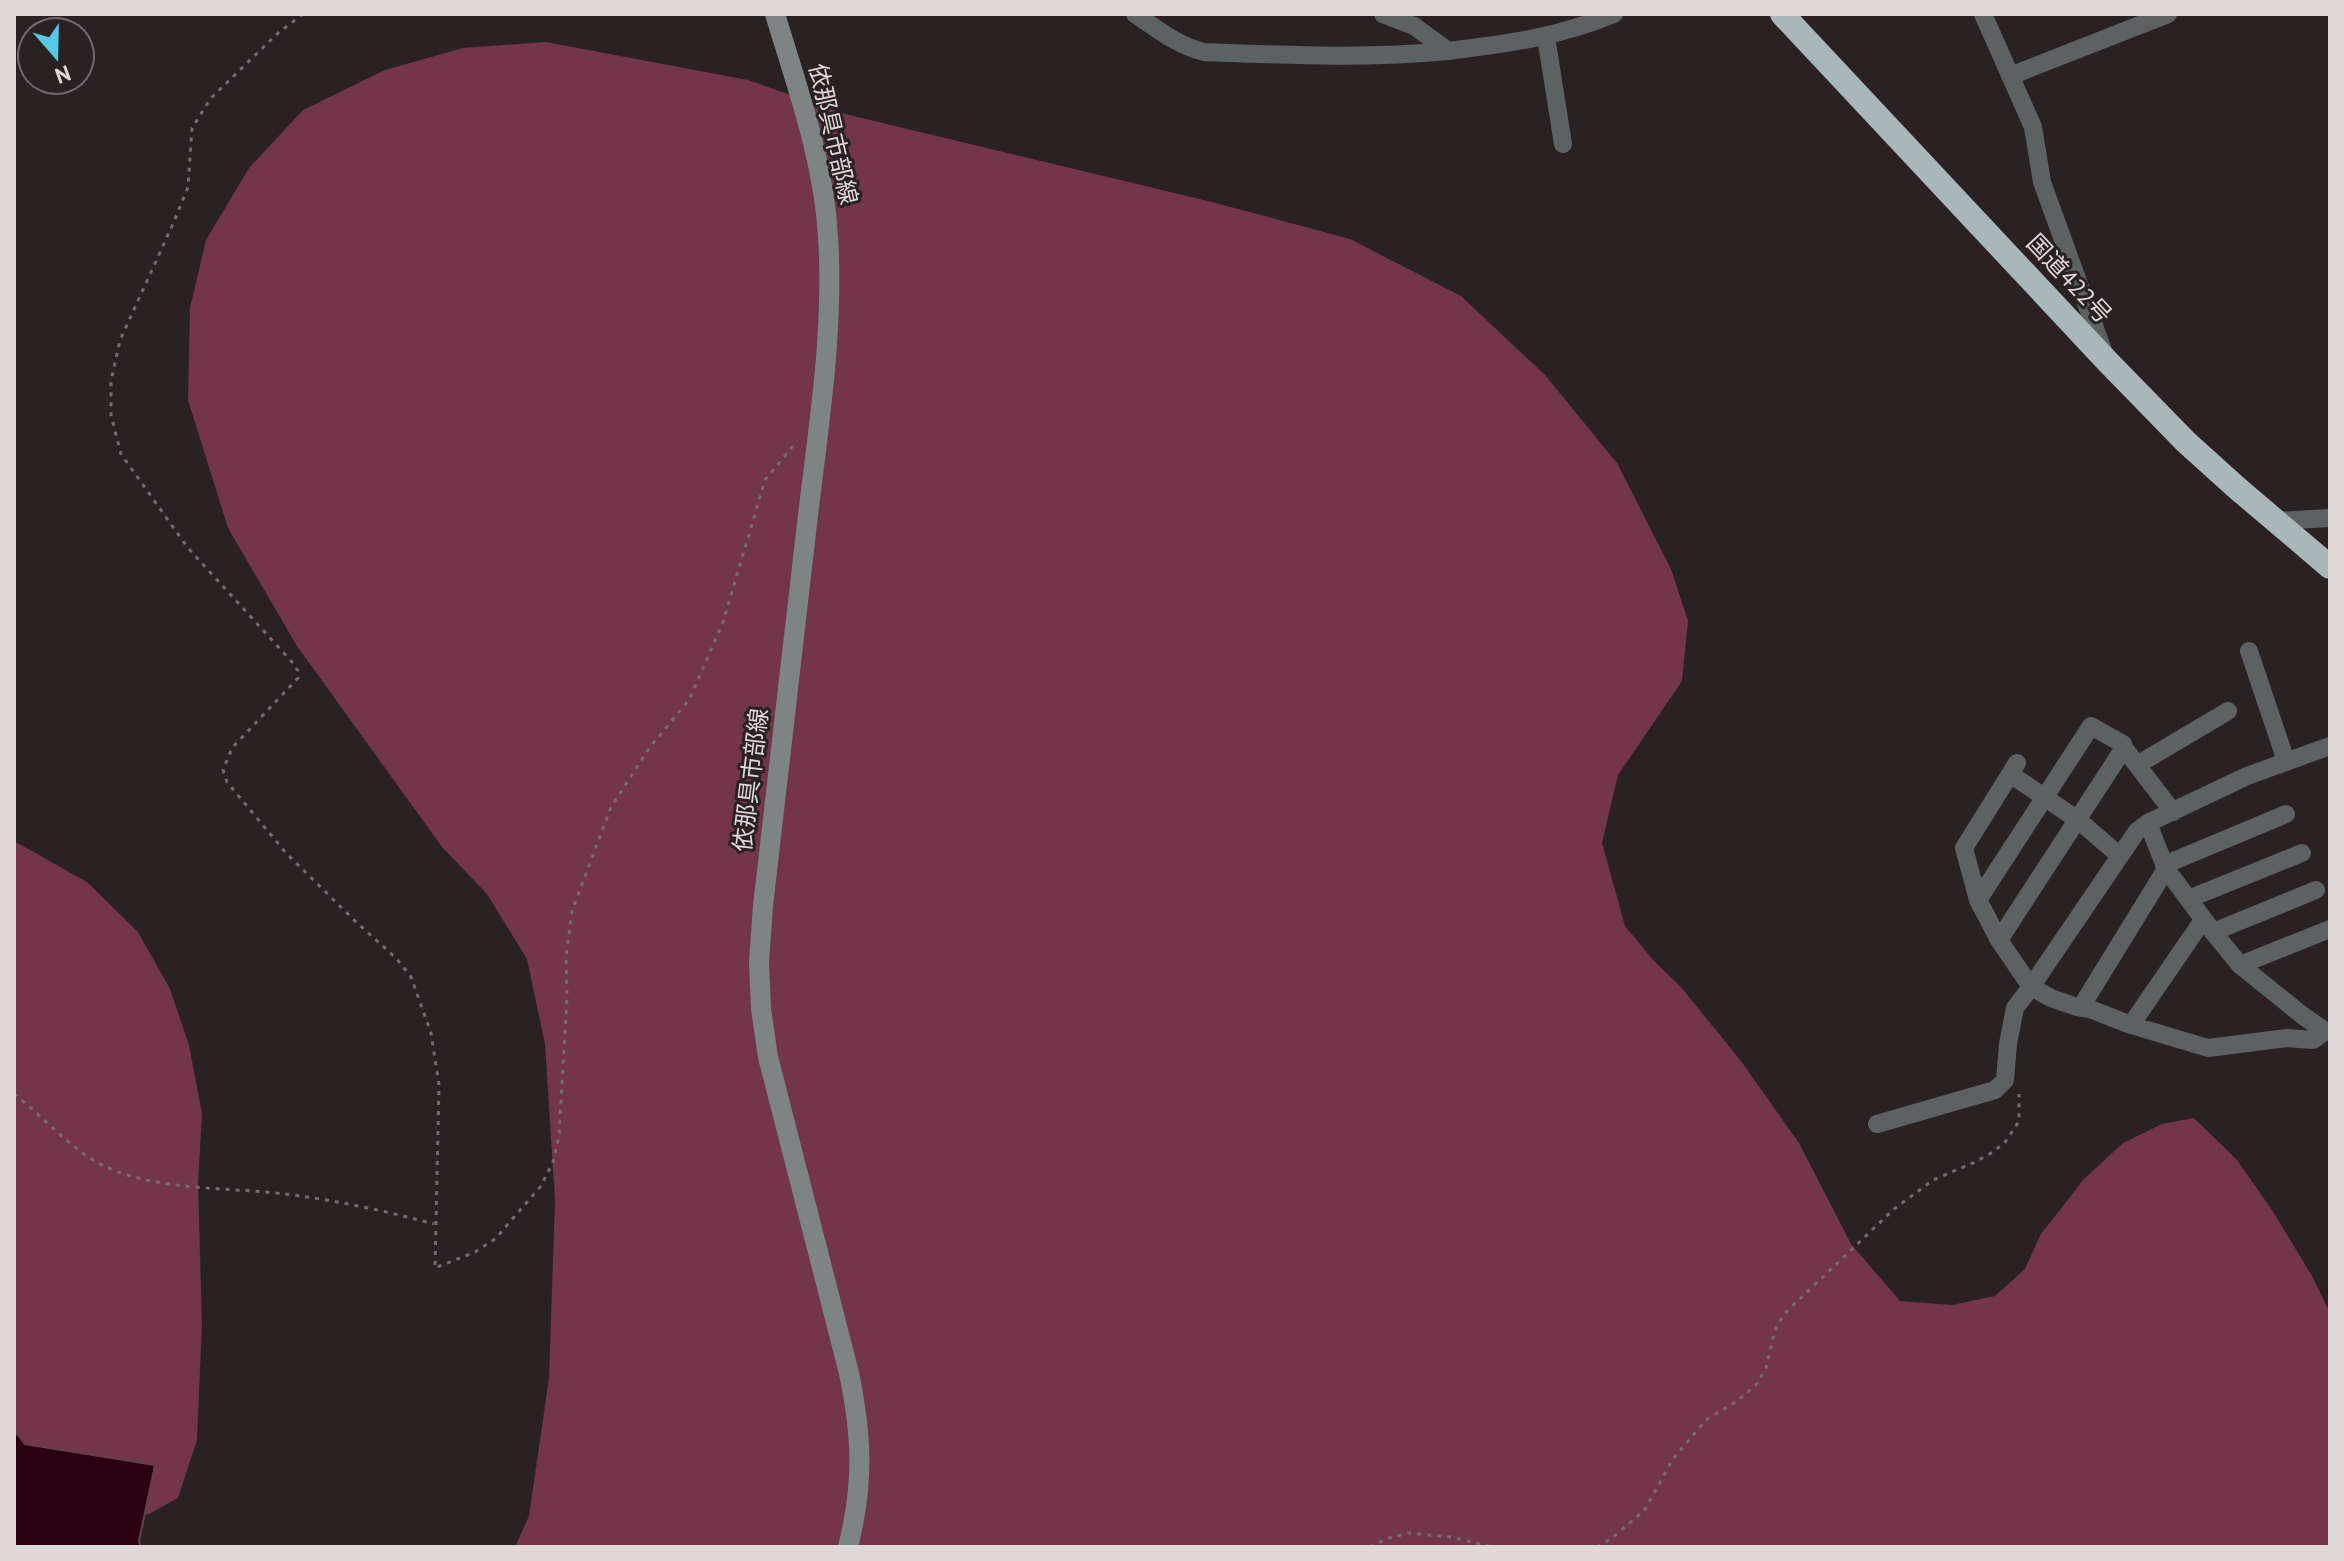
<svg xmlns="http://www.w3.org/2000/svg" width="2344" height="1561" font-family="'PT Sans','Noto Sans JP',sans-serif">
<rect width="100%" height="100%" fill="#2a2123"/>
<path fill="#723549" d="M546 42 748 80 845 114 1212 202 1350 239 1461 296 1545 375 1617 463 1671 569 1688 621 1682 681 1618 775 1602 843 1625 926 1654 961 1680 986 1741 1061 1799 1143 1851 1244 1900 1301 1952 1305 1995 1296 2025 1269 2041 1234 2084 1179 2123 1143 2162 1124 2194 1118 2237 1160 2272 1210 2312 1276 2330 1313V1547H515L529 1516 549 1378 555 1200 545 1044 527 959 487 894 442 847 297 646 228 528 188 400 190 308 206 240 249 168 303 110 385 70 463 48Z
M14 841 87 882 138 932 170 989 189 1045 202 1114 198 1184 202 1324 197 1440 178 1498 149 1514 88 1518 14 1466Z"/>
<path fill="#2d0011" stroke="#62414d" stroke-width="2" d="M14 1430 25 1444 155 1465 139 1541 141 1547H14Z"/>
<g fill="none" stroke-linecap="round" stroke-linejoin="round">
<path stroke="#746c6e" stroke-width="3" stroke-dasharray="4 6" stroke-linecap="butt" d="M303 14 278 33 211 98 192 128 188 187 173 224 120 340 111 381V415L121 454 188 548 292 662 298 671V678L232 748 223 770 227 782 286 853 355 921 397 959 411 977 431 1033 439 1085 435 1268 475 1252 495 1239 541 1186 553 1162 559 1136 567 997 566 957 572 911 611 807 650 747 689 700 723 622 765 480 797 441
M14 1094C44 1117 70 1149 104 1166 157 1191 227 1187 285 1194 335 1200 386 1211 434 1224
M1370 1547 1389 1538 1408 1533 1451 1537 1492 1547
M1597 1547 1612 1538 1644 1511 1673 1459 1706 1420 1737 1401 1756 1385 1766 1368 1775 1330 1784 1314 1894 1209 1933 1180 1975 1162 1993 1152 2006 1141 2019 1121V1094"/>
<path stroke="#5c6163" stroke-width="18" d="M1135 14C1157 29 1178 46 1204 52 1285 55 1366 59 1448 51
M1383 14 1414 26 1448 51C1507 44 1558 37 1614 14
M1983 14 2033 127 2042 182 2104 353
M1546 37 1563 144
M2010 76 2168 14
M2276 521 2330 518
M2249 651 2286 761
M2017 763 1964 848 1978 900 1999 940 2031 987 2137 831 2148 823 2247 776 2330 746
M2137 765 2228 711
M2010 774 2078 820 2120 856
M2148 823 2166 869 2213 932 2240 965 2302 1015 2325 1031 2330 1032
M2164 865 2286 814
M2188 899 2302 853
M1978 900 2091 726 2123 744 2124 748 2173 812
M2213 932 2316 890
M1999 940 2124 748
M2240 965 2330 929
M2081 1007 2166 869
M2131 1025 2203 920
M1877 1124 1995 1090 2005 1080 2008 1044 2015 1008 2031 987 2051 998 2077 1007 2090 1009 2131 1025 2208 1048 2287 1038 2313 1040 2325 1031"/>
<path stroke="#7c8486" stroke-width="20" d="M775 14C797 87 824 161 828 237 834 330 819 423 808 515 793 645 778 776 763 906L759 962 761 1009 768 1057 849 1373C862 1436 864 1484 848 1547"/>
<path stroke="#aab7ba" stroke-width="24" d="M1782 14 2107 361 2186 442 2237 488 2330 567"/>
</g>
<g text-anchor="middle" stroke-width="6" stroke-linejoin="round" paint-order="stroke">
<g font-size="24" fill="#ded8d9" stroke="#2a2123">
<text transform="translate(833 134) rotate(77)" y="8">依那具市部線</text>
<text transform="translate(2069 279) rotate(47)" y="8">国道422号</text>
<text transform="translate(751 780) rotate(-83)" y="8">依那具市部線</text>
</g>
</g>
<rect width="2344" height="1561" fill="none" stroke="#ded8d9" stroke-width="32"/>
<g transform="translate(56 56) rotate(160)"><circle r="38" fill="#2a2123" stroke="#726a6c" stroke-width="2"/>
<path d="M0-6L14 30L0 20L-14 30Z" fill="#57c9e2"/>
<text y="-12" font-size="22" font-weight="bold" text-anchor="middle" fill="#ded8d9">N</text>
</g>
</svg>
